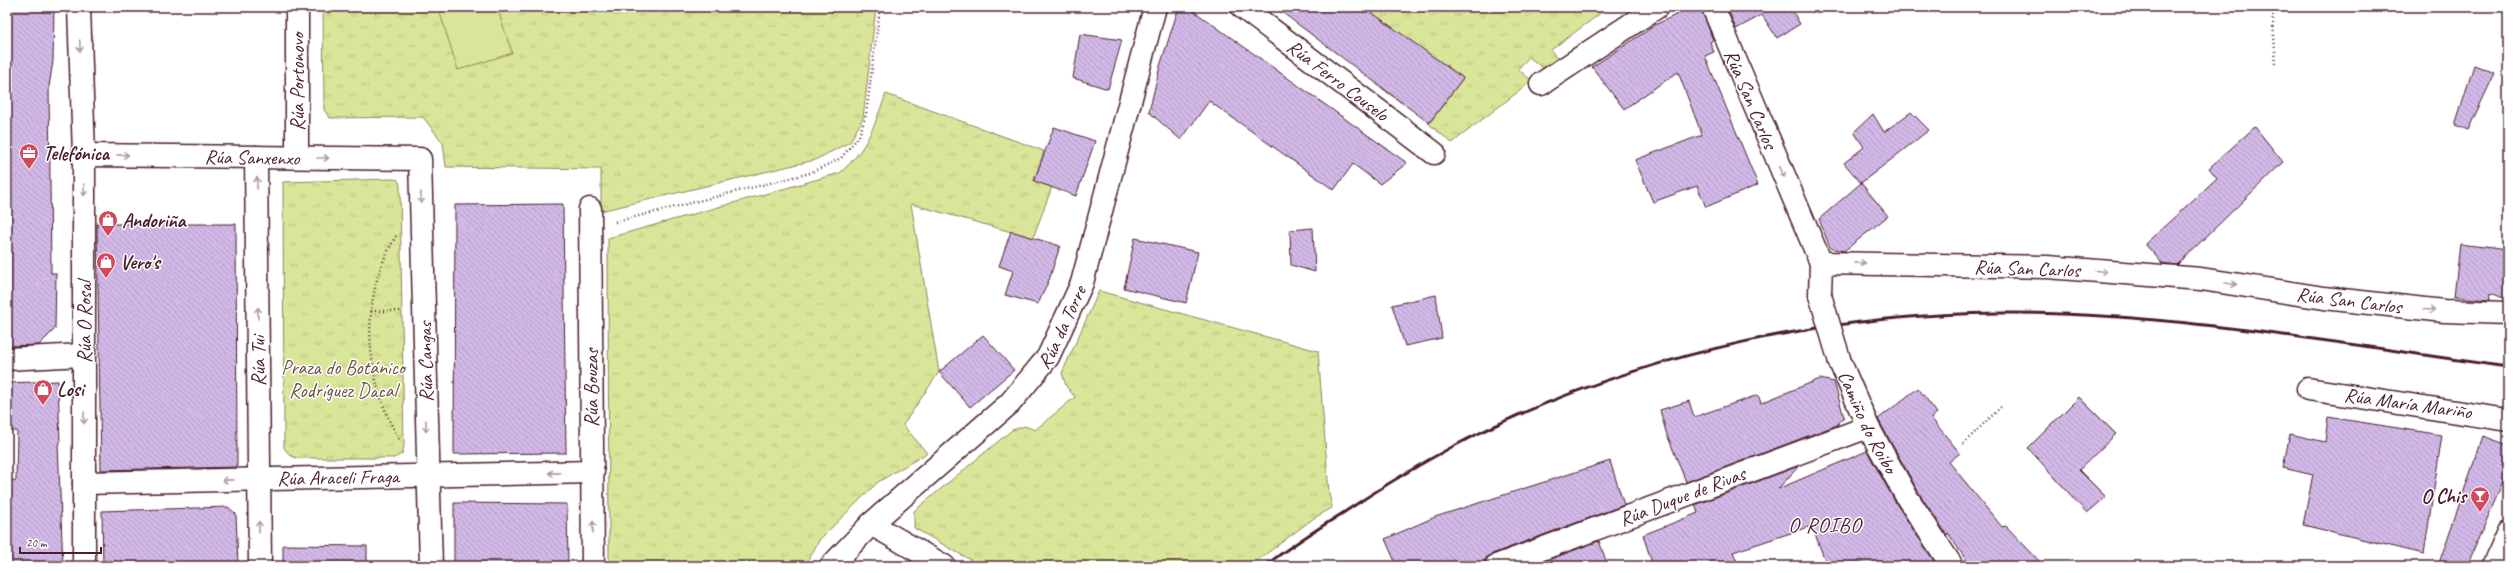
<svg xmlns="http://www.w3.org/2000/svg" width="2515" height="573" font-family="Caveat,sans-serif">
<defs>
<pattern id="grass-tufts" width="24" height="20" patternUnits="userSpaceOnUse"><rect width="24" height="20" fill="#d9e598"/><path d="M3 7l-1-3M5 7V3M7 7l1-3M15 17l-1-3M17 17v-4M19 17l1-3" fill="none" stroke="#bcc483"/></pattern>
<pattern id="building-back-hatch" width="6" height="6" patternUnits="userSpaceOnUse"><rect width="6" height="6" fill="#d1b8e7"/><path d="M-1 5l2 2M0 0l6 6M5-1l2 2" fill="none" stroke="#b59ec6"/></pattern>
</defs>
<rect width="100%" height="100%" fill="#fff"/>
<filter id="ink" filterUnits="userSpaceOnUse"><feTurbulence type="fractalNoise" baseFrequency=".025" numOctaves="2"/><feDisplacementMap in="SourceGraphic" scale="8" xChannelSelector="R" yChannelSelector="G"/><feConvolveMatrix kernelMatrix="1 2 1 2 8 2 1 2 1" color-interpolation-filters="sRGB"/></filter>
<g filter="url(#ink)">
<path fill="url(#grass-tufts)" stroke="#928262" d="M323 7H876L863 118 850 142 815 160 601 211V169L446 167 443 143 423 117 330 118 324 110Z
M1364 7H1609L1551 50 1557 59 1544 69 1529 57 1518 69 1532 81 1452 143 1429 124 1463 78 1437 59 1403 104 1376 84 1409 40Z
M886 94 1044 151 1034 181 1052 187 1033 238 911 204 939 372 903 425 927 453 878 482 820 539 805 566H609L608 238 840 173C868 148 873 128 886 94Z
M393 179 398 180 400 185 404 446 402 454 394 458H296L290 455 284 448 283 182Z
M1099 291 1318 351 1329 493 1332 508 1314 518 1250 566H981L914 528V511L1012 430 1025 426 1035 430 1075 397 1066 386 1062 373Z"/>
<path fill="#d9e598" stroke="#928262" d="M438 7H497L512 53 458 70Z"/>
<path fill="url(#building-back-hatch)" stroke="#4a1f2b" d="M7 7H54L53 61 49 87 51 273H56L55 329 39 345 7 346Z
M1179 7H1188L1407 163 1380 184 1353 164 1334 190 1209 101 1181 140 1149 112 1160 66Z
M1275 7H1364L1463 78 1429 123Z
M1692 7H1701L1713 40 1710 42 1714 52 1705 56 1758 185 1706 207 1697 186 1653 202 1635 160 1702 135 1678 72 1624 109 1592 67 1657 24Z
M1727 7H1790L1800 24 1777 38 1762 15 1736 29Z
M1080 34 1122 40 1108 89 1073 78Z
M2474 65 2495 73 2468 130 2455 125Z
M1911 112 1929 130 1861 183 1844 163 1864 147 1854 132 1873 114 1884 132Z
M1054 127 1095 141 1076 196 1034 181Z
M2255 127 2283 162 2177 265 2162 263 2145 244 2217 178 2209 168Z
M1861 183 1888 216 1844 251 1830 248 1819 219Z
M563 204 566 453 454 454 455 205Z
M97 224H236L237 467 101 470Z
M1313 228 1315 272 1291 265 1290 230Z
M1011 231 1060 246 1049 280 1038 304 1005 295 1013 271 999 266Z
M1135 238 1198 252 1186 303 1124 288Z
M2460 244 2508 250V300L2491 293 2490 300 2454 297Z
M1436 295 1442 338 1405 346 1392 305Z
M983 335 1014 370 970 407 939 372Z
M1820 379 1834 382 1844 417 1837 425 1686 482 1666 432 1660 410 1689 401 1694 417 1758 395 1761 403Z
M58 381 60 444H58L63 566H7V481L16 480 17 431H7V383Z
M1918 388 1937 413 1931 418 1960 453 1949 462 2002 527 2006 526 2044 566H1970L1948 533 1947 535 1919 493 1878 419Z
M2079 397 2116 434 2079 470 2106 497 2087 513 2028 448Z
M2328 417 2442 435 2424 554 2303 525 2313 475 2283 468 2290 434 2325 442Z
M2483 436 2508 445V470L2467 566H2438Z
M1867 451 1897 505 1934 561 1932 566H1827L1812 526 1733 552 1739 566H1653L1643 535 1698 513 1695 505 1799 466 1778 489Z
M1610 461 1624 505 1492 554 1486 558 1484 566H1397L1385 539 1435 517Z
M454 503 567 504 568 566H454Z
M228 507 236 514 238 566H103L102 511Z
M1599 541 1608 566H1532Z
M283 545 367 546V566H283Z"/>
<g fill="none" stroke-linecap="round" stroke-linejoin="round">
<defs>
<g id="minor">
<path d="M79 7 84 155V566"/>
<path d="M297 7V157"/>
<path d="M1242 7 1434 153"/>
<path d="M1713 7 1821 263 1820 295"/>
<path d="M1541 84 1657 7"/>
<path d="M84 155 420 159 431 566"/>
<path d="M256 157 260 566"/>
<path d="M590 209 593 566"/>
<path d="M1821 263 2047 267 2201 279 2324 298 2444 311 2508 313"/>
<path d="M7 359 83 355"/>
<path id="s1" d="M1840 362 1868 427 1908 499 1952 566"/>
<path d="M2308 389 2508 420"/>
<path d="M84 483 593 472"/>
<path d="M871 524 944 566"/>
<path id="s2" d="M831 566 871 524 1010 403 1048 357 1082 283 1155 7"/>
<path d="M1496 566 1868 427"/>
</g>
<path id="tertiary" d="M2493 566 2508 532"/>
</defs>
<use href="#minor" stroke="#4a1f2b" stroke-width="25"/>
<use href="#tertiary" stroke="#4a1f2b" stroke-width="25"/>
<path stroke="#4a1f2b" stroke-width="2.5" stroke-dasharray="1 3" stroke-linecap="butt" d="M2272 7 2276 65
M615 222 810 173 841 158 859 136 866 115 880 7
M396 236C358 298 364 381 401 442
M371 311H400
M1963 444 2003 405"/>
<use href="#minor" stroke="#fff" stroke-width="22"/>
<use href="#tertiary" stroke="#fff" stroke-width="22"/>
<path stroke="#4a1f2b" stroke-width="3" d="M1265 566C1290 546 1318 529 1346 511 1397 477 1449 446 1505 421 1658 351 1833 314 2001 313 2170 312 2340 344 2508 367"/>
<defs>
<path id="minor-bridge" d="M1820 295 1840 362"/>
</defs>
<use href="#minor-bridge" stroke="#4a1f2b" stroke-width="25" stroke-linecap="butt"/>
<use href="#minor-bridge" stroke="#fff" stroke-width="22"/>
</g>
<defs><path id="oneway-shaft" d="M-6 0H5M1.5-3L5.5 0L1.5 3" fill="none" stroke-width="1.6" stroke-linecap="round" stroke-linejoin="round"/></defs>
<g stroke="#ae9aa0">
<use href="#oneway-shaft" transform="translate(80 46) rotate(88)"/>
<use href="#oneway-shaft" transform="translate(123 155) rotate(1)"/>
<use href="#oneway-shaft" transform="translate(323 158)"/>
<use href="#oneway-shaft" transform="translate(1782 172) rotate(67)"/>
<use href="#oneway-shaft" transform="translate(257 183) rotate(-91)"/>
<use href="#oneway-shaft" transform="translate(84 190) rotate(90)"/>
<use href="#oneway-shaft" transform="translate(421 198) rotate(88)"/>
<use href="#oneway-shaft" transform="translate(1860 263) rotate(1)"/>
<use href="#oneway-shaft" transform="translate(2101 271) rotate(5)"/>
<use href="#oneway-shaft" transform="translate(2231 284) rotate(9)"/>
<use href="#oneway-shaft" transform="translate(2429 310) rotate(7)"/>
<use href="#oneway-shaft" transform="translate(258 313) rotate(-90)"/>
<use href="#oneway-shaft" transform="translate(84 418) rotate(90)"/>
<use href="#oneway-shaft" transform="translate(426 426) rotate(89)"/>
<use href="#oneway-shaft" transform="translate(554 473) rotate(179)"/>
<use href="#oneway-shaft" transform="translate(228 480) rotate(179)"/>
<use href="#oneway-shaft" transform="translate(259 527) rotate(-91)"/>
<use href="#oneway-shaft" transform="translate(593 527) rotate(-90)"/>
</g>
</g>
<defs>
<symbol id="office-pin" viewBox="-11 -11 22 30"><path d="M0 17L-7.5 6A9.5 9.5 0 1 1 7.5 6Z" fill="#d1495b" stroke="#fff"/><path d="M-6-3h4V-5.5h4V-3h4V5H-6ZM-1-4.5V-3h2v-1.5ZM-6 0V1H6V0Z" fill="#fff"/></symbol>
<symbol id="shop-pin" viewBox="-11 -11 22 30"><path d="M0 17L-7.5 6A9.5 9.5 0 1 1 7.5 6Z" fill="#d1495b" stroke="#fff"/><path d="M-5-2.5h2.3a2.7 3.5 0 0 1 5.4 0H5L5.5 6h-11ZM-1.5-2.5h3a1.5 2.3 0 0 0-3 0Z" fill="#fff"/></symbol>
<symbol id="bar-pin" viewBox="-11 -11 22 30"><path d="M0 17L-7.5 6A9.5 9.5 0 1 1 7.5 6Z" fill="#d1495b" stroke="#fff"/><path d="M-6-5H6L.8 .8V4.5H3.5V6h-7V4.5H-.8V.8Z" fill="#fff"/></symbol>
</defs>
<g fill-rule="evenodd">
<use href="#office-pin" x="18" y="142" width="22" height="30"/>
<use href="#shop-pin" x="97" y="209" width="22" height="30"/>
<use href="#shop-pin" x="95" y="251" width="22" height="30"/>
<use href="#shop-pin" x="32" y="378" width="22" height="30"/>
<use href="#bar-pin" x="2469" y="485" width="22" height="30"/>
</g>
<g text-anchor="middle" stroke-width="3" stroke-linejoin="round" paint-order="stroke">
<g font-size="20" fill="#4a1f2b" stroke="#fff">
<text transform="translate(1338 80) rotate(37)" y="7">Rúa Ferro Couselo</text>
<text transform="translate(297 82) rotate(-90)" y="7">Rúa Portonovo</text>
<text transform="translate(1751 99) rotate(67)" y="7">Rúa San Carlos</text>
<text transform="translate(252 157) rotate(1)" y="7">Rúa Sanxenxo</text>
<text transform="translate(2027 268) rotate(2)" y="7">Rúa San Carlos</text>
<text transform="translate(2349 300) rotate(7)" y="7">Rúa San Carlos</text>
<text transform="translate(84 322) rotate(-90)" y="7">Rúa O Rosal</text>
<text dy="7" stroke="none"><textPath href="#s2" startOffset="335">Rúa da Torre</textPath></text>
<text transform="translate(258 361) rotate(-90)" y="7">Rúa Tui</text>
<text transform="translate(425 362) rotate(-91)" y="7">Rúa Cangas</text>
<text transform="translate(591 388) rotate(-90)" y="7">Rúa Bouzas</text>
<text transform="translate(2408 403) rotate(8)" y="7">Rúa María Mariño</text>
<text dy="7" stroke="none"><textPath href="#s1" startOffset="66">Camiño do Roibo</textPath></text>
<text transform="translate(338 477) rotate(-1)" y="7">Rúa Araceli Fraga</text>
<text transform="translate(1682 496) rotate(-21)" y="7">Rúa Duque de Rivas</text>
</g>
<g font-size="20" font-weight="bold" fill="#4a1f2b" stroke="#fff" text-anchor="start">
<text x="43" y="160">Telefónica</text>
<text x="122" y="227">Andoriña</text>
<text x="120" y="269">Vero's</text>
<text x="57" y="396">Losi</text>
<text x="2466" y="503" text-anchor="end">O Chis</text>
</g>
<g font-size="20" fill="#6e5046" stroke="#fff">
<text x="343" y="374">Praza do Botánico<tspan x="343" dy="23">Rodríguez Dacal</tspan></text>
</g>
<g font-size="21" letter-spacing="1" fill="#4a1f2b" stroke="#fff">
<text x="1825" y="532">O ROIBO</text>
</g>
</g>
<rect width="2515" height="573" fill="none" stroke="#fff" stroke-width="24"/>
<rect x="12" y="12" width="2491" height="549" fill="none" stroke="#4a1f2b" stroke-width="1.5" filter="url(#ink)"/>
<path d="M20 547v6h81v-6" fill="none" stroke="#4a1f2b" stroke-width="2"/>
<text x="26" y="547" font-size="12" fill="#4a1f2b" stroke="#ffffff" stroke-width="3" paint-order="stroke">20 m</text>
</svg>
